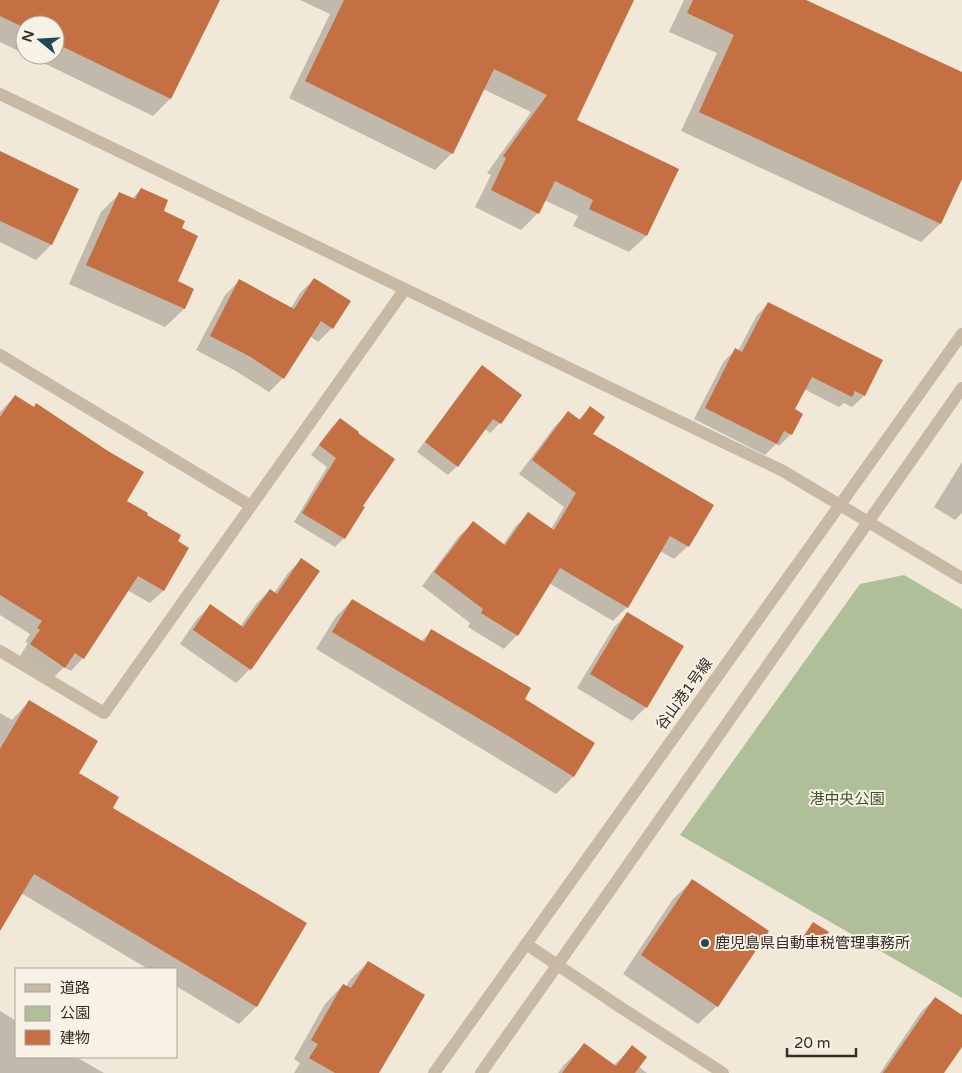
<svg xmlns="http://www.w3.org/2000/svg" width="962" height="1073" font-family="'Varela Round','Noto Sans JP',sans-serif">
<rect width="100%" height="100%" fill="#f1e8d8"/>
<path fill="#aebf99" d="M904 575 962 609V998L680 835 860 584Z"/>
<path fill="#0003" d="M0 0H219L170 99 153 116 27 55H55V25H25V54L0 42Z
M300 0H633L575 121 677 170 646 236 629 252 573 226 578 216 544 200 538 213 521 230 475 207 491 175 487 173 531 112 483 89 452 153 435 170 289 98 330 14Z
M684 0H803L962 74V176L940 224 921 242 681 131 717 53 669 32Z
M0 153 77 190 51 245 36 260 0 242Z
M141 189 162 212 180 229 176 282 193 289 184 309 165 327 69 284 101 212 120 193 132 199Z
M314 279 332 328 318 342 310 336 283 378 269 392 234 370 196 350 225 295 239 281 291 308 300 293Z
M768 304 881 361 864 396 852 407 844 403 839 407 804 389 793 410 791 434 779 446 776 444 765 455 694 419 724 361 735 350 738 351 757 315Z
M482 366 520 396 500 423 490 433 484 428 457 466 448 475 417 452 473 376Z
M15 396 126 502 146 516 176 541 188 548 163 591 150 603 127 590 83 658 71 671 64 667 51 680 19 658 28 643 25 642 30 634 0 615V412Z
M590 408 591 434 688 546 674 559 660 551 627 607 613 621 549 583 517 635 504 649 468 627 470 623 422 586 459 536 473 523 503 545 515 527 528 514 551 529 564 507 519 474 555 426 568 413 578 420Z
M340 419 361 506 344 538 335 547 294 522 327 467 311 455 331 428Z
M962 462V513L955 520 934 507Z
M302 559 319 571 250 669 236 683 180 644 196 620 210 606 240 627 256 604 270 590 274 593 288 573Z
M352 600 421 641 432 631 523 699 594 743 573 777 556 794 487 752 316 649 335 618Z
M628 613 646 707 632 721 577 688 614 627Z
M29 701 78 774 111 808 256 1007 239 1024 176 986V969H148L21 893 0 928V713L12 720Z
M692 881 717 1006 698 1024 623 974 673 899Z
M809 928 818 947 814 951 800 942Z
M368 962 377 1073H294L300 1063 294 1059 325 1004 343 985 346 987 349 981Z
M935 998 962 1017V1045L943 1073H880L921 1012Z
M0 1011 16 1021V1057H76L104 1073H0Z
M584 1045 613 1066 632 1047 638 1066 647 1073H558L564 1065Z"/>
<path fill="#c47043" d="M0 0H220L171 99 55 43V25H25V28L0 16Z
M344 0H634L577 120 679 169 647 236 589 209 593 200 555 181 539 214 491 190 506 158 503 156 547 95 494 69 453 154 305 81Z
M693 0H806L962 72V179L941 224 699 112 734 35 687 13Z
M0 151 79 189 52 245 0 221Z
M141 188 168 200 164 211 185 221 182 228 198 236 178 281 194 289 185 309 86 265 119 192 135 199Z
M314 278 351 301 333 329 321 321 284 379 249 356 210 336 239 279 294 309Z
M768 302 883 360 865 396 855 391 852 397 812 377 795 409 803 414 792 435 784 431 777 444 705 408 735 348 742 352Z
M482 365 522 395 501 424 493 419 458 467 425 442Z
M15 395 34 407 36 403 108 451 144 472 127 501 148 513 147 515 181 535 178 541 189 548 164 591 138 576 84 659 75 653 65 668 30 644 40 630 37 628 42 621 0 595V417Z
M590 406 605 417 593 434 714 505 689 547 670 536 628 608 560 568 518 636 481 613 483 609 434 572 473 521 505 545 528 512 554 530 576 493 532 460 568 411 580 420Z
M340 418 359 432 358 433 395 459 363 506 365 507 345 539 302 513 336 458 319 445Z
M301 558 320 571 251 670 193 630 210 604 243 627 270 589 277 594Z
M352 599 424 642 431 629 531 688 525 699 595 743 574 777 505 734 332 632Z
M627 612 684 646 647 708 590 674Z
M29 700 98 741 79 773 119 797 113 808 307 923 257 1007 34 874 0 931V749Z
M692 879 769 931 718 1007 641 955Z
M813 922 829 932 819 948 803 937Z
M368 961 425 995 379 1073H335L309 1058 318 1044 311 1040 343 984 351 988Z
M935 997 962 1015V1047L944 1073H883Z
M584 1043 616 1066 632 1045 647 1057 635 1073H562Z"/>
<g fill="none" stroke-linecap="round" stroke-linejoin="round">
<path stroke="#c8b9a5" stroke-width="12" d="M0 94 783 471 962 578
M0 355 251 506
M0 651 104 713 405 289
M526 944 623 1009 723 1073
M434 1073 962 334
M481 1073C643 846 800 616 962 388"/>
</g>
<circle fill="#1d4b54" stroke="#f8f1e5" stroke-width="2" cx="705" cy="943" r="5"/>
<g text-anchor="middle" stroke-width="4" stroke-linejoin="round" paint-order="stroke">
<g font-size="15" fill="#342c26" stroke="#f8f1e5">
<text transform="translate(684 694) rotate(-54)" y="5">谷山港1号線</text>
</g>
<g font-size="15" fill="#3f522a" stroke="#f8f1e5">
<text x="847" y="804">港中央公園</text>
</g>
<g font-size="15" fill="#342c26" stroke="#f8f1e5" text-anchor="start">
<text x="715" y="948">鹿児島県自動車税管理事務所</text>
</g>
</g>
<rect x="15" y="968" width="162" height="90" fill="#f8f1e5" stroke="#aaa299"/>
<rect x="25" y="984" width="25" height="8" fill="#c8b9a5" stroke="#aaa299"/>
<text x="60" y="993" font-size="15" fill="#342c26">道路</text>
<rect x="25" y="1006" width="25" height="15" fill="#aebf99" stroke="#aaa299"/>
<text x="60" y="1018" font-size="15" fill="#342c26">公園</text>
<rect x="25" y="1030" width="25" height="15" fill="#c47043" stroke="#aaa299"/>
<text x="60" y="1043" font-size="15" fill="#342c26">建物</text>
<g transform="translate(40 40) rotate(288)"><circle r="24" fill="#f8f1e5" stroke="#aaa299"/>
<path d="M0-4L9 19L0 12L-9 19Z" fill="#1d4b54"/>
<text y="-8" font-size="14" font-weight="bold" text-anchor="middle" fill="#342c26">N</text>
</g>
<path d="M787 1048v8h69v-8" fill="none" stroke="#342c26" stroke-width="2.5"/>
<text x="794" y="1048" font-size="15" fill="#342c26" stroke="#f8f1e5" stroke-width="4" paint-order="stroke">20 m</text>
</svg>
